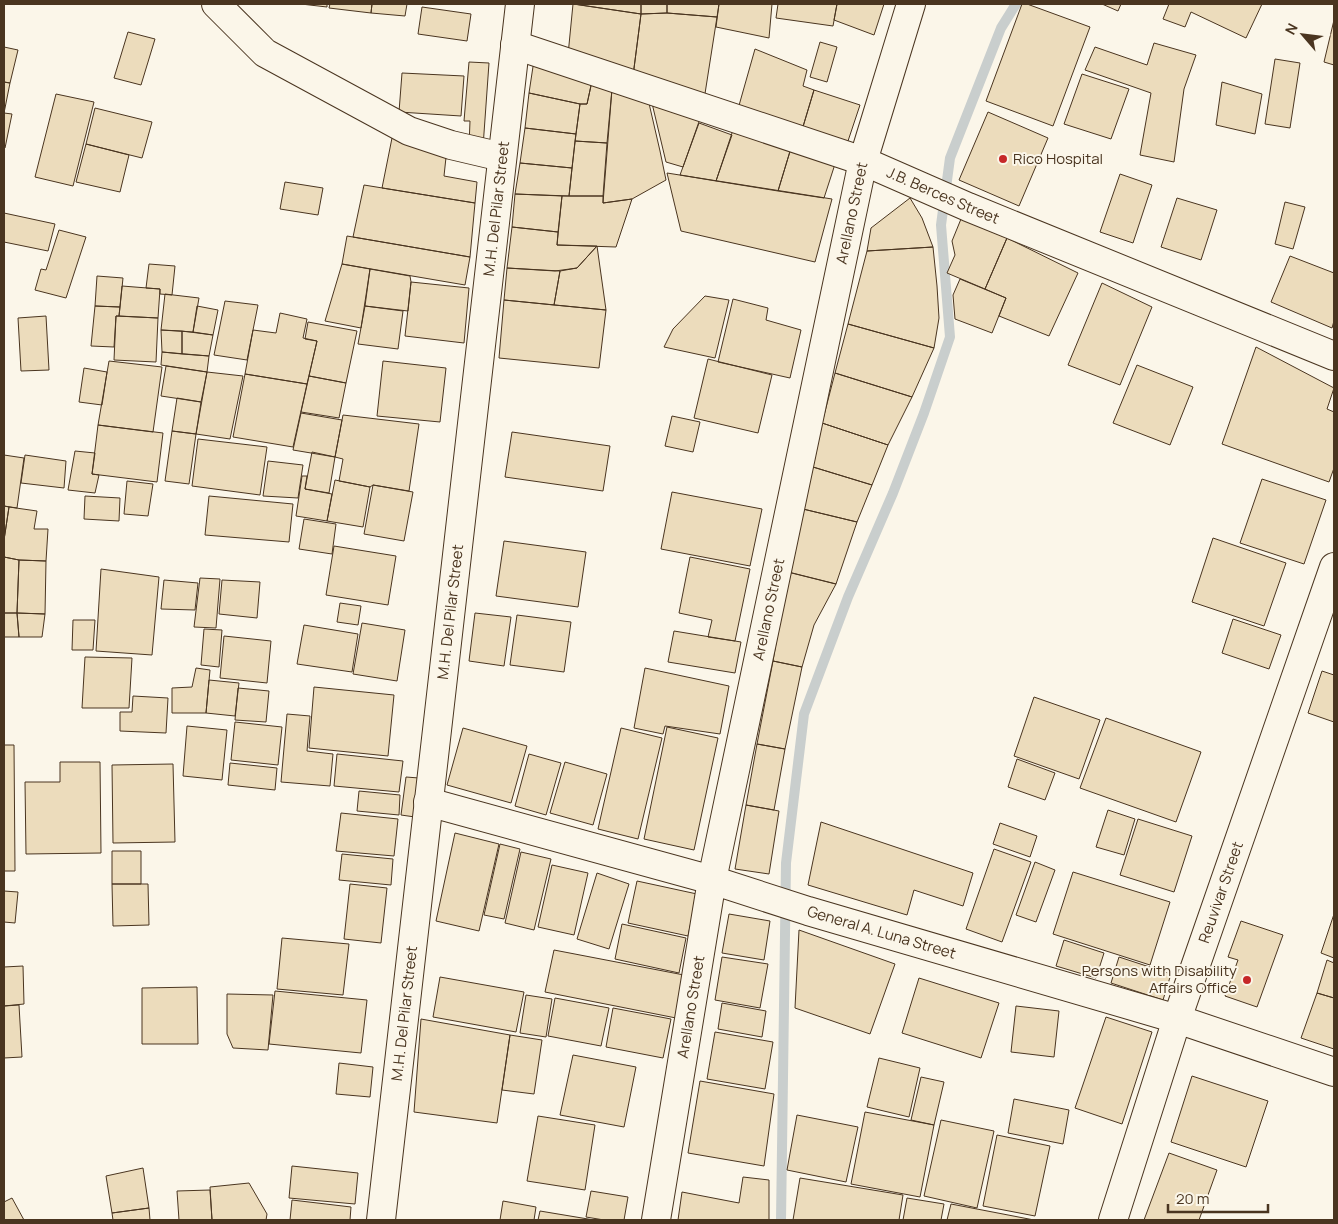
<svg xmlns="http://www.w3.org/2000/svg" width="1338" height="1224" font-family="Manrope,sans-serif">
<rect width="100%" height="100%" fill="#fbf6e9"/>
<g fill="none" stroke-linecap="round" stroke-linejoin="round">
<path stroke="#c9cecd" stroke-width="10" d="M781 1220 786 863 804 714 848 597 893 493 924 413 950 337 941 225 950 158 1001 28 1016 4"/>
</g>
<path fill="#ecdcbc" stroke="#4a3520" d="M301 4H327V7Z
M330 4H372L371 13 329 8Z
M372 4H407L405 16 371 13Z
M573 4 641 14 633 76 568 55Z
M574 4H641V14Z
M641 4H667V13L641 14Z
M667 4H719L717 17 667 13Z
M719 4H772L769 38 716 27Z
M778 4H837L833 26 776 18Z
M837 4H884L874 35 834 20Z
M1022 4H1027L1090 27 1053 126 986 101Z
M1102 4H1121L1118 11Z
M1169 4H1262L1246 38 1191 12 1185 27 1163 19Z
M422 7 471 14 467 41 418 34Z
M667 13 717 17 704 100 633 76 641 14Z
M1334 20V65L1324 62Z
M128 32 155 39 141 85 114 78Z
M820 42 837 47 827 82 810 77Z
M1154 43 1196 55 1184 89 1174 162 1140 155 1151 93 1085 70 1095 47 1147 65Z
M4 47 18 50 10 83 4 82Z
M755 49 807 70 803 86 814 90 802 130 738 109Z
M1275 59 1300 63 1290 128 1265 124Z
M534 60 592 81 587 104H580L529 93Z
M469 62 489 63 483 147 469 146 470 121H464Z
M402 73 464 76 461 116 399 112Z
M1082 74 1129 89 1111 139 1064 124Z
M592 81 612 89 607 143 575 141 580 104H587Z
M4 82 10 83 4 113Z
M1222 82 1262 94 1255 134 1216 125Z
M612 89 648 99 660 151 666 180 632 199 603 203Z
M814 90 860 105 847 144 802 130Z
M529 93 580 104 576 134 525 128Z
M56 94 94 102 73 186 35 177Z
M651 99 701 116 683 167 666 162Z
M95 108 152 122 142 158 86 144Z
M988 112 1048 138 1019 206 959 180Z
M4 113 12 114 5 148H4Z
M699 123 732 135 716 181 680 175Z
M525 128 576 134 572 168 520 163Z
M733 130 791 148 778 191 716 181Z
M392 138 447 148 444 176 477 182 475 203 382 188Z
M575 141 607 143 603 196H569Z
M86 144 129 155 120 192 76 182Z
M791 148 836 161 824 198 778 191Z
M520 163 572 168 569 196 515 194Z
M667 173 832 199 815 262 681 231Z
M1120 174 1152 185 1133 243 1100 232Z
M285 182 323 188 318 215 280 209Z
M364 185 475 203 470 257 353 237Z
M515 194 562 196 558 232 512 227Z
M562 196H603V203L632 199 616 247 557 245Z
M910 198 922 218 933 247 867 251 871 228Z
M1177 198 1217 210 1201 260 1161 247Z
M1285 202 1305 207 1293 249 1275 244Z
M4 213 55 224 48 251 4 242Z
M961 219 1007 238 985 289 947 273 955 255 952 241Z
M512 227 558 232 557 245 597 246 577 268 555 271 507 268Z
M59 230 86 237 66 298 35 290 41 269 46 270Z
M347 236 470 257 465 285 342 264Z
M1007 238 1078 273 1049 336 999 316 1006 298 985 289Z
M597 246 606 310 554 305 560 271 577 268Z
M933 247 937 286 939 318 934 348 848 324 867 251Z
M1290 256 1334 273V321L1332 328 1271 302Z
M149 264 175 266 172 295 160 294V289L146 288Z
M342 264 370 269 361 328 325 321Z
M507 268 560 271 554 305 504 300Z
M370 269 410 276 411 282 408 311 365 306Z
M97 276 123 278 120 307 95 306Z
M960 279 1006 298 992 333 955 319 953 295Z
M411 282 469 288 464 343 405 336Z
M1102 283 1152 307 1120 385 1068 365Z
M122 286 160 289 158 318 119 316Z
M165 294 199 298 193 332 161 330Z
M705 296 729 300 715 358 664 347 673 329Z
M733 299 768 308 766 320 801 330 790 378 718 362Z
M504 300 606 310 599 368 499 358Z
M225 301 258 305 247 360 214 355Z
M95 306 120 307 119 316H116L114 347 91 346Z
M197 306 218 310 213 335 193 332Z
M365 306 403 311 398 349 358 344Z
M280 313 307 319 303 338 317 341 307 384 245 374 253 330 276 333Z
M46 316 49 370 21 371 18 318Z
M116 316 158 318 156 362 114 360Z
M308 322 357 331 346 383 309 376 317 341 305 339Z
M848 324 934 348 912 397 835 373Z
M161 330 182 331V354L162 352Z
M182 331 213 335 209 356 182 354Z
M1256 347 1334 388 1327 409 1334 412V468L1329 482 1222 444Z
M162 352 209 356 207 372 161 365Z
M708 359 772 375 758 433 694 418Z
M109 361 162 367 153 432 98 425Z
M383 361 446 368 440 422 377 416Z
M1137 365 1193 387 1170 445 1113 423Z
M166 366 207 372 201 402 161 396Z
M84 368 107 372 102 405 79 402Z
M207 372 243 376 230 439 196 434Z
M835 373 912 397 888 445 822 423Z
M245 374 307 384 293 447 233 437Z
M309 376 346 383 339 418 301 412Z
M177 398 201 402 196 434 172 431Z
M301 413 342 420 335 457 293 450Z
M343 415 419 424 409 491 373 485 370 487 339 481 343 459 335 457Z
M672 416 700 422 693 452 665 446Z
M822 423 888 445 872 485 813 467Z
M98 425 163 433 157 482 92 474Z
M172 431 196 434 189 484 165 481Z
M512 432 610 446 603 491 505 477Z
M198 439 267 447 260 495 192 486Z
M75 451 95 453 92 474 99 475 95 493 68 490Z
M312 452 335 457 329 493 305 489Z
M4 455 24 458 17 508 4 506Z
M25 455 66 461 64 488 21 483Z
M268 461 303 465 298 498 263 496Z
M813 467 872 485 857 522 803 509Z
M302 476H307L305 489 332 494 327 521 296 516Z
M1262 479 1326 500 1304 564 1240 543Z
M335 480 370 487 363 527 327 521Z
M127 481 153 484 148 516 124 514Z
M373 485 413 492 404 541 364 534Z
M672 492 762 509 750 566 661 549Z
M85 496 120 498 119 521 84 519Z
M209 496 293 504 289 542 205 535Z
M4 506 9 507 4 540Z
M9 507 37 511 34 529H48L46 561 19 560 4 557V540Z
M803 509 857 522 836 584 788 572Z
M304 519 336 524 332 554 299 549Z
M1213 538 1286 563 1264 626 1192 602Z
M504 541 586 552 578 607 496 596Z
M334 546 396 556 388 605 326 595Z
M4 557 19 560 17 613H4Z
M690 557 750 569 735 641 708 637 712 620 679 613Z
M19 560 46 561 45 614 17 613Z
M101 569 159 577 152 655 96 651Z
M788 572 836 584 814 625 802 667 773 661Z
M200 578 220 579 216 628 194 627Z
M164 580 198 583 195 610 161 609Z
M222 580 260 582 257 618 219 614Z
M340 603 361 606 358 625 337 622Z
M4 613H17L19 637H4Z
M17 613 45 614 42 637H19Z
M475 613 511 617 504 666 469 661Z
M517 615 571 622 564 672 510 665Z
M1233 619 1281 635 1269 669 1222 653Z
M73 620H95L93 650H72Z
M362 623 405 630 397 681 353 674Z
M304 625 358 634 352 672 297 664Z
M204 629 222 630 219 667 201 665Z
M674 631 741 642 735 673 668 662Z
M224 636 271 641 267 683 220 678Z
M85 657 132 658 129 708H82Z
M773 661 802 667 785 749 757 744Z
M196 668 210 670 206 713H172V688L192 687Z
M645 668 729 686 720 734 665 726 663 734 634 728Z
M1322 671 1334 675V722L1308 713Z
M209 680 239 683 235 716 206 713Z
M314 687 394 695 388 756 309 748Z
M238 688 269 691 266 722 235 720Z
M133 696 168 698 166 733 120 731V712H132Z
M1034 697 1100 720 1079 779 1014 756Z
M287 714 310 716 307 751 333 754 330 786 281 782Z
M1106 718 1201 752 1176 822 1080 788Z
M235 722 282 727 278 765 231 760Z
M187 726 227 730 222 780 183 776Z
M667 727 718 738 694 850 644 839Z
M463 728 527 746 511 803 447 785Z
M621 728 662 738 638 839 598 829Z
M757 744 785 749 774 810 746 805Z
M4 745H14L15 871H4Z
M337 754 403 761 399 792 334 786Z
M529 754 561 763 546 815 515 806Z
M1017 759 1055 773 1045 800 1008 787Z
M60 762H100L101 853 26 854 25 782H60Z
M565 762 607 774 593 825 550 813Z
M230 763 277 768 275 790 228 785Z
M173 764 175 842 113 843 112 765Z
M406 777 419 778 415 817 401 815Z
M359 791 400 795 399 815 357 811Z
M746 805 779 811 769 874 735 869Z
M1108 810 1135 819 1124 855 1096 847Z
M341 813 398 819 394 856 336 851Z
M1138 819 1192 836 1174 892 1120 875Z
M821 822 973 873 963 906 914 890 907 915 808 885Z
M1000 823 1037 836 1030 857 993 844Z
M455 833 499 844 479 931 436 921Z
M500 844 520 849 504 919 484 915Z
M994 849 1031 862 1002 942 966 929Z
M112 851H141V884H112Z
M521 852 551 859 534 930 505 923Z
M342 854 393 859 391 885 339 880Z
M1035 862 1055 870 1036 922 1016 915Z
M552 865 588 873 574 935 538 927Z
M1073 872 1170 902 1150 965 1053 934Z
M597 873 629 884 609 949 577 939Z
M637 881 697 894 688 936 628 923Z
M112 884H148L149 925 113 926Z
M350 884 387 888 381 943 344 939Z
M4 891 18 892 15 923 4 922Z
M729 914 770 921 764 960 722 953Z
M1334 914V958L1321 953Z
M1241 921 1283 935 1257 1007 1225 996 1238 960 1228 957Z
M622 924 686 938 679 973 615 959Z
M799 930 895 964 870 1034 795 1008Z
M282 938 349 944 343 995 277 989Z
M1064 940 1104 953 1096 978 1056 966Z
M554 950 684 975 676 1018 545 992Z
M722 957 768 964 760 1008 715 1000Z
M1119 957 1171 974 1163 1000 1111 983Z
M1327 960 1334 963V998L1317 993Z
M23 966 24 1004 4 1006V967Z
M440 977 524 992 516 1032 433 1017Z
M919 978 999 1003 981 1058 902 1033Z
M197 987 198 1044H142V988Z
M275 991 367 1000 361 1053 269 1044Z
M1317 993 1334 998V1049L1301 1038Z
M227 994 273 995 268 1050 233 1048 227 1034Z
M526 995 552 999 546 1037 520 1033Z
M555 998 609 1008 601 1046 548 1036Z
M722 1003 766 1011 762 1037 718 1029Z
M19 1005 22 1057 4 1058V1006Z
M1016 1006 1059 1011 1054 1057 1011 1052Z
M613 1008 671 1019 663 1058 606 1047Z
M1106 1017 1152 1032 1122 1124 1075 1108Z
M421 1019 510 1035 497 1123 414 1112Z
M715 1032 773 1042 765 1089 707 1079Z
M510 1035 542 1040 534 1094 502 1090Z
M573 1055 636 1067 624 1127 560 1115Z
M879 1058 920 1068 909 1117 867 1107Z
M339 1063 373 1067 370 1097 336 1094Z
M1192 1076 1268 1101 1246 1167 1171 1142Z
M921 1077 944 1082 934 1125 911 1120Z
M700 1081 774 1094 764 1166 688 1153Z
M1014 1099 1069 1110 1063 1144 1008 1133Z
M865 1112 934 1125 920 1197 851 1184Z
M797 1115 858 1127 846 1182 787 1170Z
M538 1116 595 1125 585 1190 527 1181Z
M941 1120 994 1131 977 1208 924 1196Z
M997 1135 1050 1146 1035 1216 983 1206Z
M1169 1153 1217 1170 1199 1220H1144Z
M292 1166 358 1173 355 1204 289 1198Z
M143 1168 149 1208 112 1213 106 1176Z
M743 1177 769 1180V1220H678L682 1192 739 1203Z
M800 1178 903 1195 899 1220H793Z
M249 1183 267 1214 266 1220H212L210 1187Z
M210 1190 212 1220H179L177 1191Z
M591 1191 628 1197 624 1220H604L586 1217Z
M12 1198 24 1220H4V1202Z
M907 1198 944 1204 941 1220H903Z
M292 1200 351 1207 350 1220H290Z
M503 1201 536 1207 534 1220H500Z
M951 1204 1034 1220H947Z
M149 1208 150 1220H113L112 1213Z
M540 1211 594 1220H538Z"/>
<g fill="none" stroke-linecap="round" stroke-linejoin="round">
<defs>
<g id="street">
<path d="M216 4 265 53 409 131 451 145 502 157"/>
<path id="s1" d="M515 45 863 161 968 207 1334 356"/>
<path id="s2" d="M428 802 712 880 808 911 1177 1019 1334 1072"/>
<path id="s3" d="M381 1220 520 4"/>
<path id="s4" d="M656 1220 712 880 863 161 911 4"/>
<path id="s5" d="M1113 1220 1177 1019 1334 567"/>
</g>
</defs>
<use href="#street" stroke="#4a3520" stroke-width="30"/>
<use href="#street" stroke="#fbf6e9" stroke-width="28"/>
</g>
<g fill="#c62828" stroke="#fbf6e9" stroke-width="2">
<circle cx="1003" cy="159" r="5"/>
<circle cx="1247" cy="980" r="5"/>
</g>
<g text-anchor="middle" stroke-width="4" stroke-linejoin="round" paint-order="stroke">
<g font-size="15" fill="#4a3520" stroke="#fbf6e9" text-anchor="start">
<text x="1013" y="164">Rico Hospital</text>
<text x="1237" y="976" text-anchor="end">Persons with Disability<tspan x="1237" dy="17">Affairs Office</tspan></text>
</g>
<g font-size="15" fill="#4a3520" stroke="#fbf6e9">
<text dy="5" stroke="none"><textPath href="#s1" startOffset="454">J.B. Berces Street</textPath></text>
<text dy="5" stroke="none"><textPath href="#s3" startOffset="1018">M.H. Del Pilar Street</textPath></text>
<text dy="5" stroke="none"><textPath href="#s4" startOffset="1026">Arellano Street</textPath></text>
<text dy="5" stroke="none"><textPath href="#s4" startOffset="621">Arellano Street</textPath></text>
<text dy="5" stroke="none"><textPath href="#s3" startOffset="612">M.H. Del Pilar Street</textPath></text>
<text dy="5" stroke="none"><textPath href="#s5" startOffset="345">Reuvivar Street</textPath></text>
<text dy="5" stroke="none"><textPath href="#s2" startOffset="472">General A. Luna Street</textPath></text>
<text dy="5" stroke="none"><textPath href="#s4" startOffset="216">Arellano Street</textPath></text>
<text dy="5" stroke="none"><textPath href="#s3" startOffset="208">M.H. Del Pilar Street</textPath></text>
</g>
</g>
<rect width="1338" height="1224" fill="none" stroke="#4a3520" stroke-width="10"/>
<g transform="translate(1303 35) rotate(298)" stroke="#fbf6e9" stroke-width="4" paint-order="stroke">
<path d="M0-4L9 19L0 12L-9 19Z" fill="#4a3520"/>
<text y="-8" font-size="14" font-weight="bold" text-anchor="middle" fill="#4a3520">N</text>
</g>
<path d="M1168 1204v8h100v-8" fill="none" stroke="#4a3520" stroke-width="2.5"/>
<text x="1176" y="1204" font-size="15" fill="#4a3520" stroke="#fbf6e9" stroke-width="4" paint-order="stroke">20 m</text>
</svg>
